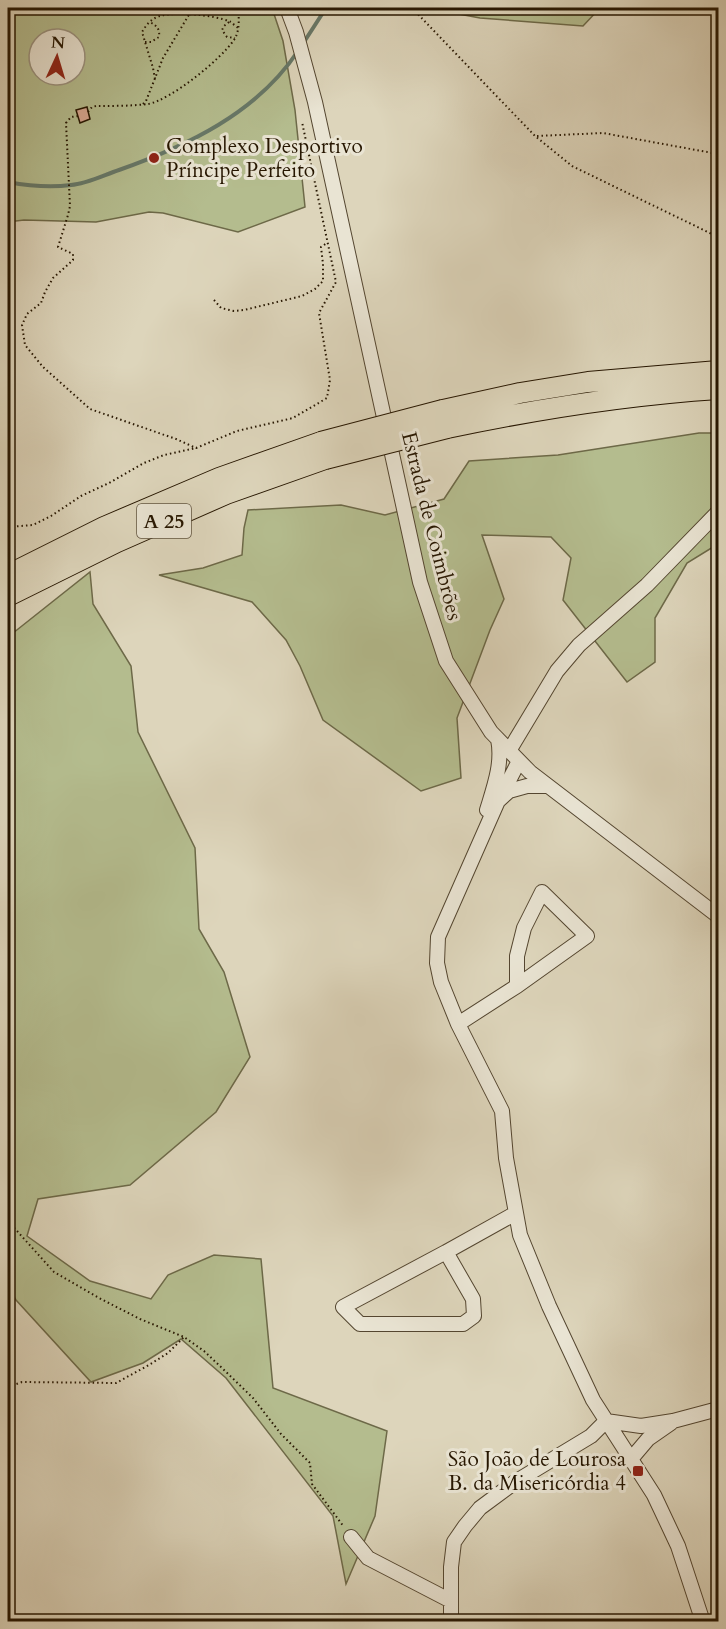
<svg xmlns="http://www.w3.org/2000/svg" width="726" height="1629" font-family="Cardo,serif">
<rect width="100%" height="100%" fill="#ddd5bb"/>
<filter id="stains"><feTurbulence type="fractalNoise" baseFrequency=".00333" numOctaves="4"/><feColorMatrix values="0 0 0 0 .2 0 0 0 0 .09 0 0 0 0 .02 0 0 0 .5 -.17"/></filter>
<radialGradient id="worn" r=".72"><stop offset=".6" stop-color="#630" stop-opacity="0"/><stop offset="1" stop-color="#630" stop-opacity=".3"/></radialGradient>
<path fill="#b4bc8e" stroke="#6d6948" stroke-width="1.5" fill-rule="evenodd" d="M8 8H272L283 41 295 110 305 207 238 232 163 213 149 212 96 222 24 220 8 222ZM39 39H75V75H39Z
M427 8H600L583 26 480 18Z
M699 433H718V544L687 563 655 618V662L627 682 563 600 571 558 551 537 482 535 504 599 490 630 457 718 461 778 421 791 323 720 300 666 286 640 252 602 159 575 203 568 242 555 244 528 248 510 341 505 385 515 444 499 469 461 558 455Z
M90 572 93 604 131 666 138 732 195 848 199 929 224 972 250 1057 216 1112 130 1185 38 1199 27 1236 90 1281 151 1299 168 1275 214 1255 261 1259 273 1388 387 1431 375 1516 346 1584 333 1516 226 1378 181 1339 143 1363 91 1382 16 1300 8 1287V637Z"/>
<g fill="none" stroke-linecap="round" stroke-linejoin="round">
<path stroke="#677868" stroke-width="4" d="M304 42 326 8
M8 182C29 186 49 188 71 185 87 184 104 175 119 170 187 146 257 113 298 51"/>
</g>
<path fill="#d6a690" stroke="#261601" stroke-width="1.5" d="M87 107 90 119 80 123 76 110Z"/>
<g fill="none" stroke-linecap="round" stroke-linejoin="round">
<defs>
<path id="minor" d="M287 8 296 32 315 102 420 582 446 661 491 732 530 772 718 916
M509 751 557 671 579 645 647 585 718 512
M548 786H527L509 791 498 801 438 937 437 963 441 982 458 1024 502 1111 506 1158 520 1235 549 1306 593 1400 654 1495 678 1546 703 1622
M501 796 519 761
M487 810C494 787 503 763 498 739
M458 1024 517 986 587 936 542 892 524 928 517 956V986
M446 1252 343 1307 360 1324H463L474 1316 473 1299 446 1252 516 1213
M631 1459 648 1439 671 1423
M351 1537 368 1558 451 1601
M451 1622V1567L454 1542 465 1526 480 1508 515 1482 591 1436 606 1421 641 1426 673 1421 718 1409"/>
<path id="highway" d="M443 410 520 393 588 382 718 371
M447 428C537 409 627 395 718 389
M8 575 104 527 219 478 321 442
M8 596 117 542 226 494 325 459"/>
</defs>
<use href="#minor" stroke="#544630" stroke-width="16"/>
<use href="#highway" stroke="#261601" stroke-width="22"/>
<path stroke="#261601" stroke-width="2" stroke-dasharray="1.5 3" stroke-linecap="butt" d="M412 8 535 136 572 166 718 237
M229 22 224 26 222 30 227 37 235 38
M145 42H151L159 37C160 29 157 26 150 22
M155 79 153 68 142 32C145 27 149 21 155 18 168 10 216 15 231 22 233 24 236 26 238 28
M143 104 146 101 163 58 193 8
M88 112 92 107 96 106C113 106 132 106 148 104 171 100 221 59 234 40 240 31 239 18 238 8
M78 116 71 117 66 123 70 206 68 215 58 247 73 254V260L53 278 45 292 41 303 27 314 22 325 25 345 43 367 90 409 176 439 196 448 237 431 293 418 327 398 330 380 319 313 336 282 302 122
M537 136 603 133 718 154
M214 300 221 308 234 311 244 310 302 296 315 289 323 281V264L321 247 327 243
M8 527 33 525 51 516 81 496 109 483 144 463 164 455 196 448
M8 1221 54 1272 99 1298 140 1319 184 1337 204 1351 222 1368 253 1398 281 1434 310 1463 312 1484 344 1527
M8 1387 22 1382 116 1383 149 1365 168 1353 184 1337"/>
<use href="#minor" stroke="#e9e4d3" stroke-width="14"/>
<use href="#highway" stroke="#ddd5bb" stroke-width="20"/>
<defs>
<path id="highway-bridge" d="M321 442 443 410
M325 459 447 428"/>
</defs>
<use href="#highway-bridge" stroke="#261601" stroke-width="22" stroke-linecap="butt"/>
<use href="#highway-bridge" stroke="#ddd5bb" stroke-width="20"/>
</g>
<g fill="#8f2418" stroke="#e9e4d3" stroke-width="2">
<circle cx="154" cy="158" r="6"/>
<rect x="632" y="1465" width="12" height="12" rx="3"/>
</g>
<g text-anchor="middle" stroke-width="6" stroke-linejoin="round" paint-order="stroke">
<rect fill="#e9e4d3" stroke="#605440" stroke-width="1.5" x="137" y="504" width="54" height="34" rx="4.5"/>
<g font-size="20" font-weight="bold" fill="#261601">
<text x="164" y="528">A 25</text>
</g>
<g font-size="21" fill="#261601" stroke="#e9e4d3" text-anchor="start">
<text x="166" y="153">Complexo Desportivo<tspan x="166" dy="24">Príncipe Perfeito</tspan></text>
<text x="626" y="1466" text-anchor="end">São João de Lourosa<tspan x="626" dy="24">B. da Misericórdia 4</tspan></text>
</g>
<g font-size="21" fill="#261601" stroke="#e9e4d3">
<text transform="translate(432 526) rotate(76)" y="7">Estrada de Coimbrões</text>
</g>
</g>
<rect width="726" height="1629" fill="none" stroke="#ddd5bb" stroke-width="30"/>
<rect x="9" y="9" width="708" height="1611" fill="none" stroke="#261601" stroke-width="3"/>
<rect x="15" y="15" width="696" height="1599" fill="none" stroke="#261601" stroke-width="1.5"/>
<g transform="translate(57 57) rotate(4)"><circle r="28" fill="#e9e4d3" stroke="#9b927f" stroke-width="1.5"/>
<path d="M0-4.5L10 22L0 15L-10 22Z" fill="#8f2418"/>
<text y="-9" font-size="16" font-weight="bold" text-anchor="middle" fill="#261601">N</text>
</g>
<rect width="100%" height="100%" filter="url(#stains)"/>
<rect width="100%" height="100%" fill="url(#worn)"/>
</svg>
